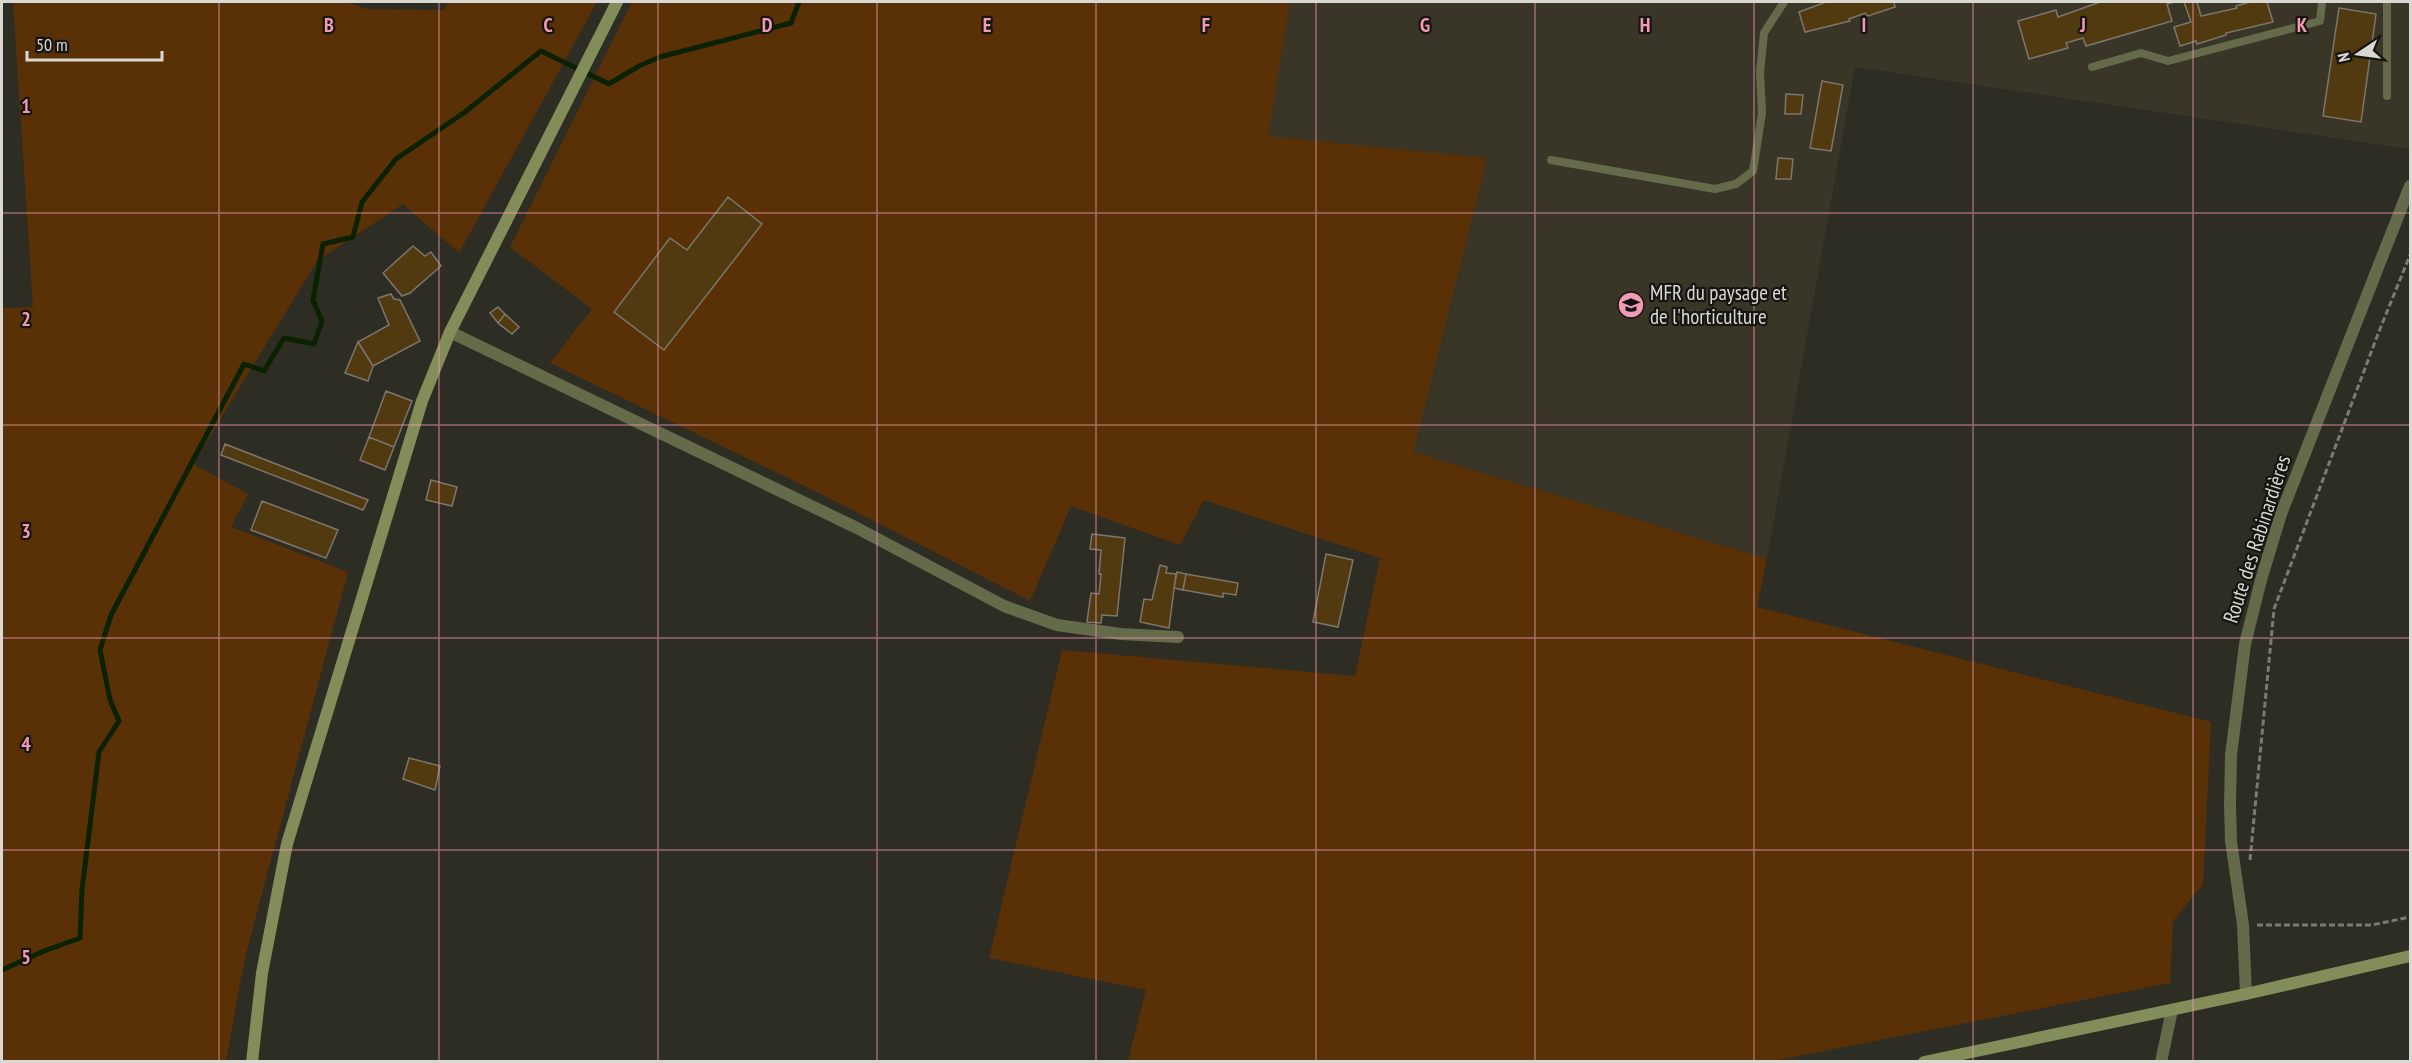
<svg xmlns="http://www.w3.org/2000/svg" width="2412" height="1063" font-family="'PT Sans Narrow',sans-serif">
<rect width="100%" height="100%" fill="#2e2d24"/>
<path fill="#393627" d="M1290 2H2410V147L2409 149 1855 67 1767 559 1412 452 1487 158 1267 136Z"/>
<path fill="#5a3006" d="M13 2H347L366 9 444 10 448 2H597L459 253 403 204 317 261 193 464 248 494 231 527 348 572 245 957 226 1061H2V308L33 307Z
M632 2H1290L1268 136 1487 158 1413 452 1767 559 1757 607 2211 722 2203 884 2173 921 2170 983 1773 1061H1128L1146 990 989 958 1062 650 1355 676 1380 558 1204 500 1180 545 1071 506 1030 601 821 494 550 363 592 309 510 247Z"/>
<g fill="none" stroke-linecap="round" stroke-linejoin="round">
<path stroke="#0b2201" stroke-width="5" d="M2 970 44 951 80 938 82 890 99 752 119 721 110 700 100 650 111 615 244 364 264 371 284 338 314 344 322 321 313 300 323 244 353 237 362 202 396 159 465 112 541 51 609 84 639 66 660 57 791 23 799 2"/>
</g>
<path fill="#513a0f" stroke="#7c766d" stroke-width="1.5" d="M1826 2H1894L1895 7 1868 16 1865 13 1849 19 1850 21 1805 32 1799 12Z
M2100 2H2175L2167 4 2172 21 2086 46 2083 38 2066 43 2068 48 2029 59 2018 21 2056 10 2058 17Z
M2184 2H2197L2201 16 2237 8 2236 6 2250 2H2267L2273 22 2226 33V35L2197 44 2196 41 2180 46 2174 27 2191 22Z
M2339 8 2376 14 2361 122 2323 116Z
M1822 81 1843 85 1831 151 1810 148Z
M1786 94 1803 95 1801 114H1785Z
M1778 158 1793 159 1791 179H1776Z
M728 197 762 224 664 350 614 312 670 238 687 250Z
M413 246 425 256 431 252 441 266 410 293 402 296 383 273Z
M391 294 394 299 400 300 420 341 373 366 358 342 389 325 378 298Z
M498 307 505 314 498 323 490 313Z
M505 314 519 327 512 334 498 323Z
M358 342 373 366 368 381 345 373Z
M386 391 412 401 394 447 369 437Z
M369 437 394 447 385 470 360 460Z
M225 444 368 500 363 510 221 455Z
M431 480 457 487 452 506 426 500Z
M262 501 338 530 326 558 251 530Z
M1092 534 1125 538 1117 616 1102 615 1101 623 1087 622 1091 593 1099 594 1101 574H1099L1101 550 1090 549Z
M1326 554 1353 560 1338 627 1313 622Z
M1160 565 1167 567 1166 573 1176 574 1169 628 1140 622 1144 599 1152 600Z
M1177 572 1186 574 1183 590 1174 588Z
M1186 574 1238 583 1236 595 1223 593V597L1183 590Z
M409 758 440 766 435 790 403 779Z"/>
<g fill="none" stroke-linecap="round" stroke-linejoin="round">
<path stroke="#7b7a73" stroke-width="3" stroke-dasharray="6 3" stroke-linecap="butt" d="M2250 860 2274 609 2378 334 2410 255
M2257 925H2372L2410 917"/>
<path stroke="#646a4a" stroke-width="8" d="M2387 2V96
M2092 67 2141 53 2168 61 2320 21 2322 2
M1551 160 1715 189 1736 184 1753 171 1762 113 1760 72 1764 33 1784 2"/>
<path stroke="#646a4a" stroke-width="12" d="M450 332 857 528 1004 606 1057 625 1121 634 1178 637
M2246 994 2243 925 2231 841 2230 805 2231 755 2245 644 2261 580 2281 514 2410 186
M2161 1062 2172 1010"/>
<path stroke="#838d59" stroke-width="12" d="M252 1062 262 973 287 844 422 401 450 332 617 2
M1924 1062 2246 994 2410 956"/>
</g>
<path fill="none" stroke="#f19ab3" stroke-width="1.5" stroke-opacity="0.55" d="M219 2V1062M439 2V1062M658 2V1062M877 2V1062M1096 2V1062M1316 2V1062M1535 2V1062M1754 2V1062M1973 2V1062M2193 2V1062M2 213H2410M2 425H2410M2 638H2410M2 850H2410"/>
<defs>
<symbol id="school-disc" viewBox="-11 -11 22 22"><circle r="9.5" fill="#f19ab3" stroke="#161511"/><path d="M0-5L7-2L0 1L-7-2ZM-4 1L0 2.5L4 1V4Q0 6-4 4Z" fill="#111"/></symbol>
</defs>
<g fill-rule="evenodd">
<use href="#school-disc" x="1616" y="290" width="30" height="30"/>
</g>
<g text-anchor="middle" stroke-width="4.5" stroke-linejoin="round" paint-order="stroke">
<g font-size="21" fill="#d9d8d2" stroke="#161511" text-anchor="start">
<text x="1650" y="300">MFR du paysage et<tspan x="1650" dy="24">de l'horticulture</tspan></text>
</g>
<g font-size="21" fill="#d9d8d2" stroke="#161511">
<text transform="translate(2257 539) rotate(-72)" y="7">Route des Rabinardières</text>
</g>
</g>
<g font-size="20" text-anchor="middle" font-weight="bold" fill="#f19ab3" stroke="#161511" stroke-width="4.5" stroke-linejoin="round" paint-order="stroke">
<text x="329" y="32">B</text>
<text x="548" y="32">C</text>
<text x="767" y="32">D</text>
<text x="987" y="32">E</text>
<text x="1206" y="32">F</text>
<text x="1425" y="32">G</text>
<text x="1645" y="32">H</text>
<text x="1864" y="32">I</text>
<text x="2083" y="32">J</text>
<text x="2302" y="32">K</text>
<text x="26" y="113">1</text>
<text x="26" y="326">2</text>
<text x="26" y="538">3</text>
<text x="26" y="751">4</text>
<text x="26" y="964">5</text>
</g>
<rect width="2412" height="1063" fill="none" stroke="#d9d8d2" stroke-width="6"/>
<g transform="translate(2358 54) rotate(257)" stroke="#161511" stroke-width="4.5" paint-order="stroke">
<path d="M0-4.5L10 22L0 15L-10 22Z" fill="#d9d8d2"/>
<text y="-9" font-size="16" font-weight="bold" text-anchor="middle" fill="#d9d8d2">N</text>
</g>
<path d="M27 51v9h135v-9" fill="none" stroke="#d9d8d2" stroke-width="3"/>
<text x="36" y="51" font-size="18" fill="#d9d8d2" stroke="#161511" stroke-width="4.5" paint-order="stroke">50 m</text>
</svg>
